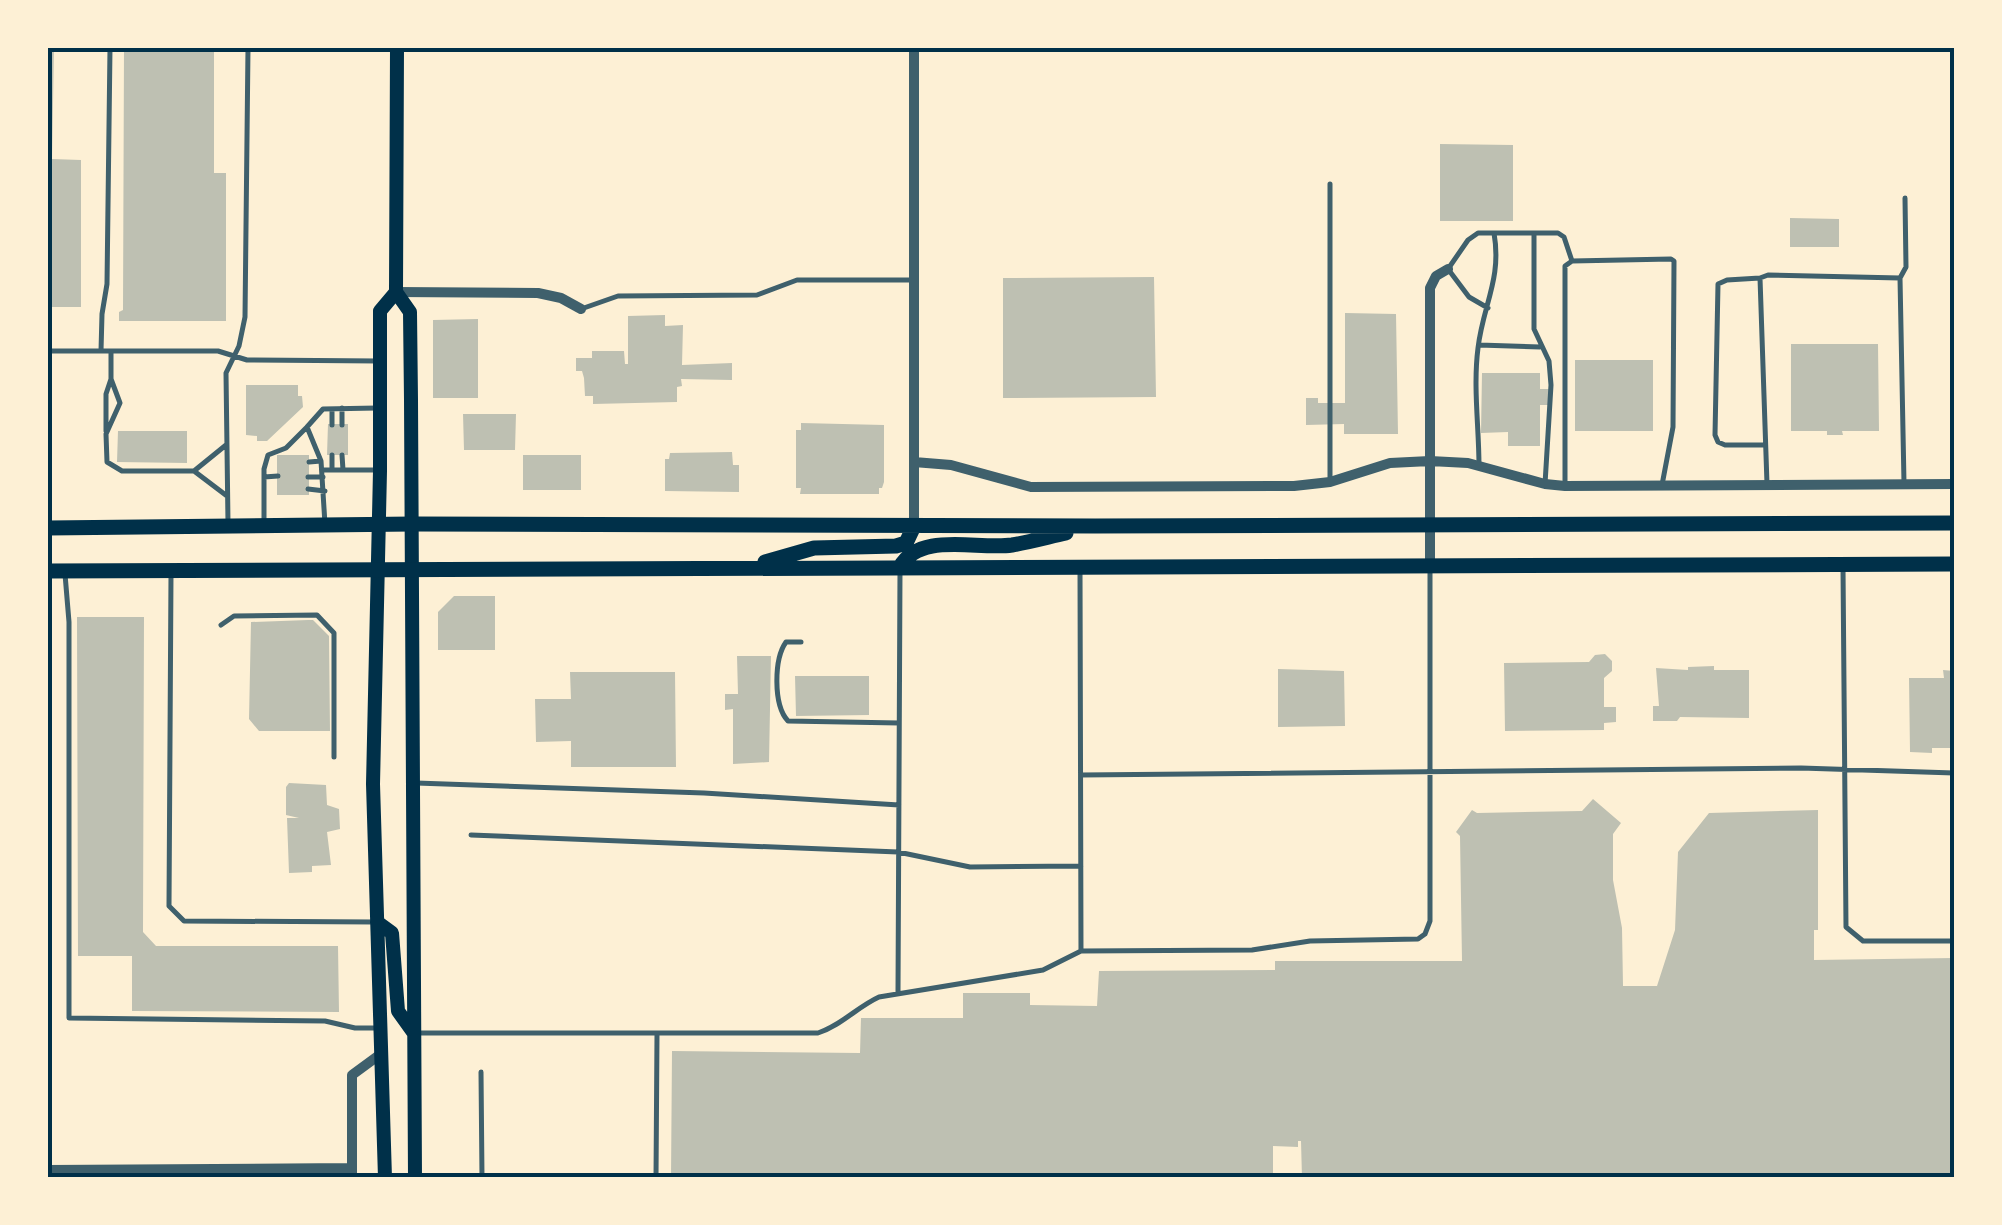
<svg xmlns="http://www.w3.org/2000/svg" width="2002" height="1225" font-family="'DejaVu Sans',sans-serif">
<rect width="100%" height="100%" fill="#fdf0d5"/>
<path fill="#bec0b2" d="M48 48H54L52 159 81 160V307H48Z
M124 48H214V173H226V321H119V312L123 310Z
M1440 144 1513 145V221H1440Z
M1790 218 1839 219V247H1790Z
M1154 277 1156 397 1003 398V278Z
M1345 313 1396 314 1398 434H1344V424L1306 425V398H1318V403H1345Z
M665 315V326L683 325 682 365 732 363V380L681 379 682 386 677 387V402L593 404V396H585L584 378 582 371H576V358H592V351H624L625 364H628V316Z
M478 319V398H433V320Z
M1791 344H1878L1879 431H1842L1843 435H1827V431H1791Z
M1575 360H1653V431H1575Z
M1482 373H1540V389H1550V405H1540V446H1508V432L1481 433Z
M246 385H298V396H302L303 407 267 441H257V436L246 435Z
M463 414H516L515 450H464Z
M801 423 884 425V482L882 488H879V494H800L801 488H796V430H801Z
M328 424H348V455H327Z
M118 431H187V463L117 462Z
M732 452 733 465H739V492L665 491V459H669L670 453Z
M277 455H309V495H277Z
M523 455H581V490H523Z
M454 596H495V650H438V612Z
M77 617H144L143 932 156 946H338L339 1012 132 1011V956H78Z
M308 620H313L329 636 330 731H259L249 719 251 622Z
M1605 654 1612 661V671L1604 678V707H1616V722L1604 723V730L1505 731 1504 663 1589 662 1595 655Z
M737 656H771L769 762 733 764V709L725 710V694H738Z
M1714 666V670H1749V718L1680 717 1677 721H1653V706H1659L1656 668 1688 670V667Z
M1278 669 1344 671 1345 726 1278 727Z
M1943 670 1954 671V736H1950V748H1932V753L1910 752 1909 678H1944Z
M570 672H675L676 767H571V741L536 742 535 699H571Z
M795 676H869V715L796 716Z
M289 783 326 785 327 805 339 809 340 829 327 832 331 865 312 866V872L289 873 287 818H299L286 815V787Z
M1593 799 1621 823 1613 834V880L1622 928 1623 986H1657L1675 930 1678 852 1709 813 1818 810V930H1814V960L1954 958V1178H1302L1301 1141H1298V1147L1273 1146V1178H671L672 1051 860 1053 861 1018H963V993H1030V1005L1097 1006 1099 971 1275 970V961H1462L1460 836 1456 832 1472 810 1477 813 1582 811Z"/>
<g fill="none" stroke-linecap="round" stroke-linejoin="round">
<path stroke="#3f606c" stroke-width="5" d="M1330 184V481
M1534 233V329L1549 361 1551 385 1545 484
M1760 278 1727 280 1718 284 1715 435 1718 442 1725 445H1763
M1900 278 1906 267 1905 198
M1488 308 1469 297 1448 269 1468 240 1478 233H1558L1564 237 1572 261
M581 309 618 296 757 295 797 280H913
M1479 345 1540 347
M48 351H218L247 360 378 361
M101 351 102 314 107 284 110 48
M111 351V379L120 403 106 434 107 462 122 471H194L227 496
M332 409V425
M342 425V408
M106 431V394L111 379
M332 455V470
M342 455 343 470
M309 462 321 461
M1479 466C1479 427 1473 387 1478 348 1483 305 1502 279 1494 233
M323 470H377
M194 471 226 445
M264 477 278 476
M308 477H323
M1767 484 1760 278 1768 275 1900 278 1904 483
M1565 486V266L1572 261 1671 259 1674 261 1673 427 1662 485
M308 489 325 491
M228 523 226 373 239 346 245 317 248 48
M264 523V469L268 455 286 448 307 427
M325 524 321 461 307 427 323 409 377 408
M1843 567 1846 927 1863 941H1954
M1080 569 1081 951
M65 574 69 622V1018L325 1021 355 1028H378
M171 574 169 906 184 921 374 922
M221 625 234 616 317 615 334 633V757
M801 642H786C774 659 773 705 788 721L899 723
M1081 775 1801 768 1954 773
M416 783 704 793 899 805
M471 835 898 852 970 867 1081 866
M898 992 900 570
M419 1033H818C842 1025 857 1007 879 997L1043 970 1081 951 1252 950 1310 941 1418 939 1425 934 1430 921V568
M481 1072 482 1178
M656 1178 657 1034"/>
<path stroke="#3f606c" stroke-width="10" d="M396 292 538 293 561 298 581 309
M914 462 951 465 1031 487 1294 486 1330 482 1390 463 1430 461 1468 463 1545 484 1565 486 1954 484
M914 526V48
M1430 565V288L1436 276 1448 269
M48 1170 352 1168
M352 1178V1075L382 1053"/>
<path stroke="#003049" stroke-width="14" d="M397 48 396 292 410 312 411 400 415 1178
M377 922 392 933 398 1011 413 1032
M385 1178 373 784 380 471V311L396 292"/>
<path stroke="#003049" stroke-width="15" d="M48 528 413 524 1095 526 1954 523
M765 562 814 548 896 546 906 543 914 526
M900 567C920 531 977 550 1012 545 1030 542 1048 537 1066 533
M48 571 1954 564"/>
</g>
<rect width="2002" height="1225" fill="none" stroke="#fdf0d5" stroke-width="100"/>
<rect x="50" y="50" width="1902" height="1125" fill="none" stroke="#003049" stroke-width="4"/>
</svg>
